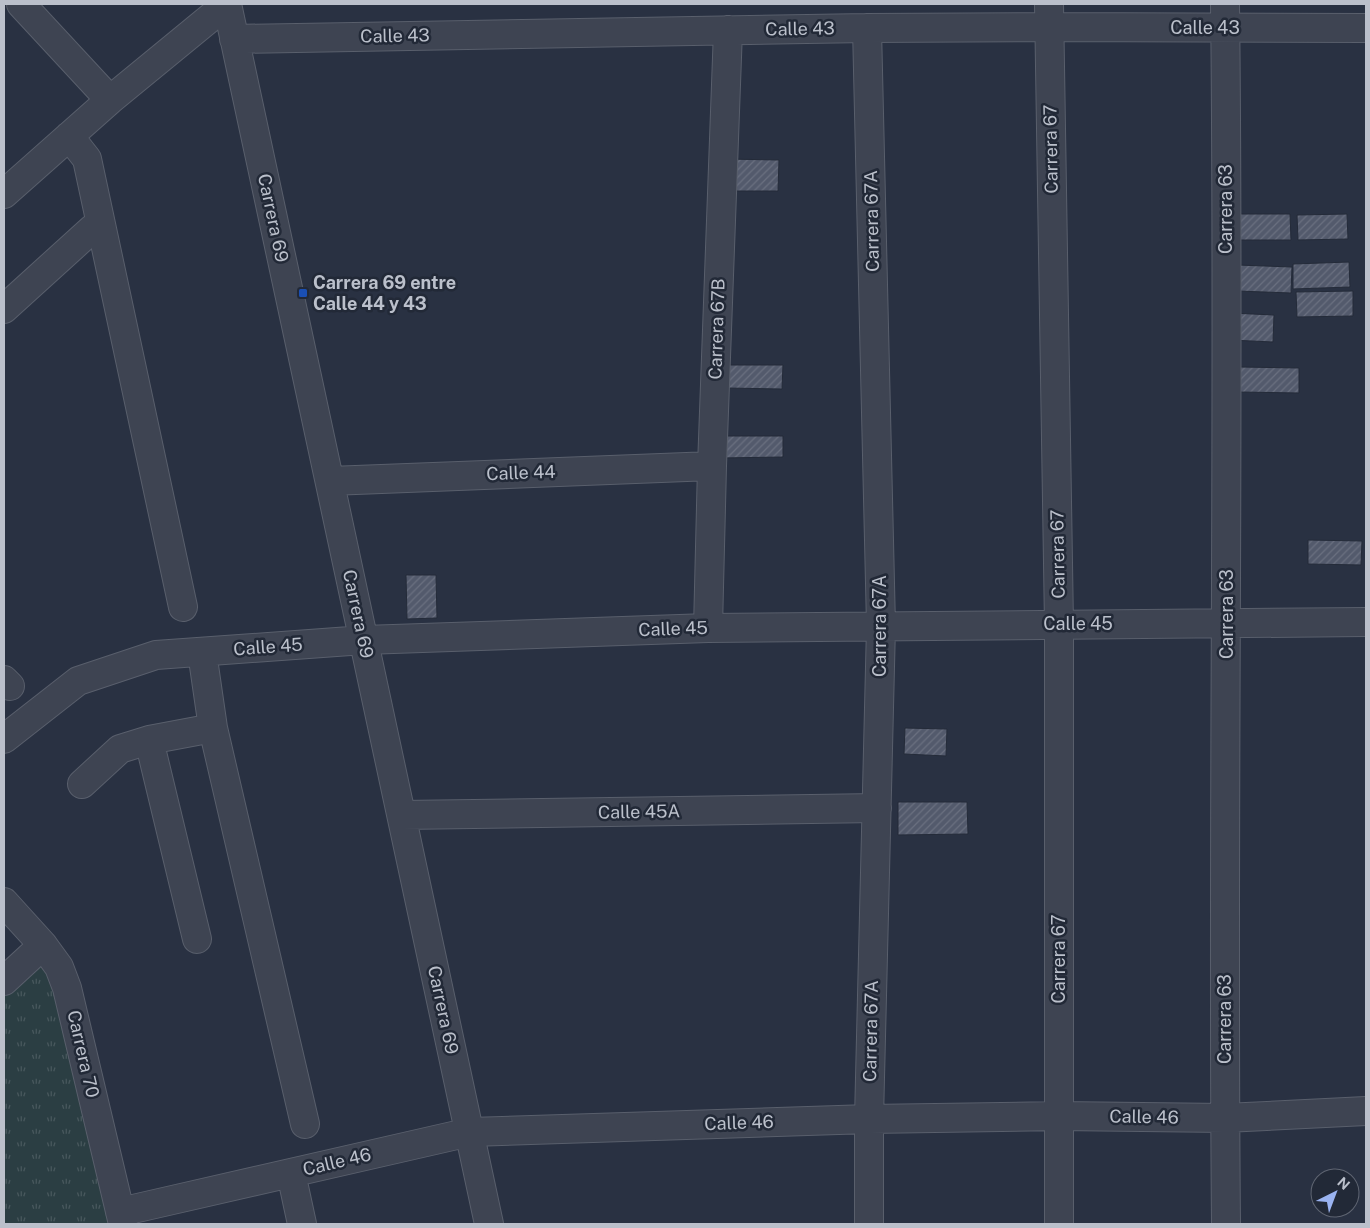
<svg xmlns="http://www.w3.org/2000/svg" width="1370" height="1228" font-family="'Public Sans',sans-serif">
<defs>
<pattern id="park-tufts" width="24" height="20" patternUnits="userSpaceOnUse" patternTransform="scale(1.25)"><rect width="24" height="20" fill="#2b3e43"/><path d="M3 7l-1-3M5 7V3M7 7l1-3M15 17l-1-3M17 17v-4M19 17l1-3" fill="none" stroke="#48585d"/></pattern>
<pattern id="building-hatch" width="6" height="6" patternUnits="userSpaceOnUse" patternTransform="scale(1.25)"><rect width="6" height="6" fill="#535a6c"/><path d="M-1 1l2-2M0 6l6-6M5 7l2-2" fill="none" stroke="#6a7080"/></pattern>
</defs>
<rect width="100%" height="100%" fill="#293142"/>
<path fill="url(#park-tufts)" d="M43 945 123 1224H4V981Z"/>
<path fill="url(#building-hatch)" stroke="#242b39" d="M725 159 779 160 778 191H724Z
M1237 214H1290L1291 240H1238Z
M1347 214 1348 239 1298 240 1297 215Z
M1349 262 1350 287 1293 289V264Z
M1237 265 1292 267 1291 293 1237 291Z
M1353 291V316L1297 317 1296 292Z
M1231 313 1274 315 1273 342 1230 340Z
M725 365H783L782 389 725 388Z
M1240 367 1299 368V393L1239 392Z
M721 436H783V457L721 458Z
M1308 540 1362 541 1361 565 1308 564Z
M406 575H436L437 618 407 619Z
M905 728 947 729 946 756 904 754Z
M898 802H967L968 834 898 835Z"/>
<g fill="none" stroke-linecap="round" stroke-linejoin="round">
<defs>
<path id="minor" d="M21 4 110 100
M227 4 489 1224
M1049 4 1059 625V1224
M1225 4C1230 411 1222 817 1226 1224
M867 28 881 626 869 1119V1224
M234 39 867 28 1049 27 1366 28
M69 136 87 159 183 607
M4 194 110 100 227 4
M4 309 92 229 101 227
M330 481 712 466
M708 628 712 466 728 30
M202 652 213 728 305 1124
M4 680 10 686
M4 739 78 681 156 655 364 640 708 628 1366 622
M149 740 197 939
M82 784 120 749 149 740 213 728
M402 815 877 808
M4 902 43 945 59 967 67 988 123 1224
M4 981 43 945
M291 1173 302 1224
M120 1212 470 1132 869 1119 1059 1116 1225 1118 1366 1111"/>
</defs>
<use href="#minor" stroke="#595f6c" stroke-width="30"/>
<use href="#minor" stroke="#3e4452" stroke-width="28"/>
</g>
<rect fill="#1a4fb4" stroke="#222937" stroke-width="2" x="298" y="288" width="10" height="10" rx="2.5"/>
<g text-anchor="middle" stroke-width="5" stroke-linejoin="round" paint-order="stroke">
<g font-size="18" fill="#bbc0cb" stroke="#222937">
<text x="1205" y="34">Calle 43</text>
<text transform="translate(800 29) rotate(-1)" y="6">Calle 43</text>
<text transform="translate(395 36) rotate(-1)" y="6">Calle 43</text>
<text transform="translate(1051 149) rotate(-91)" y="6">Carrera 67</text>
<text transform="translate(1226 209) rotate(-90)" y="6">Carrera 63</text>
<text transform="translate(273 218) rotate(78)" y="6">Carrera 69</text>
<text transform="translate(872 221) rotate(-91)" y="6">Carrera 67A</text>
<text transform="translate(717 329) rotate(-88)" y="6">Carrera 67B</text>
<text transform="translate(521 473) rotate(-2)" y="6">Calle 44</text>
<text transform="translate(1058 554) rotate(-91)" y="6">Carrera 67</text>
<text transform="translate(358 614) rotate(78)" y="6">Carrera 69</text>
<text transform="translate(1227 614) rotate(-90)" y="6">Carrera 63</text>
<text x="1078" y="630">Calle 45</text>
<text transform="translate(880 626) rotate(-90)" y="6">Carrera 67A</text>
<text transform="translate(673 629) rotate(-2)" y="6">Calle 45</text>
<text transform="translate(268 647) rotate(-4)" y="6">Calle 45</text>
<text transform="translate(639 812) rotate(-1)" y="6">Calle 45A</text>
<text transform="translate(1059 959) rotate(-90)" y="6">Carrera 67</text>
<text transform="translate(443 1010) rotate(78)" y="6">Carrera 69</text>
<text transform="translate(1225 1019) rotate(-90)" y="6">Carrera 63</text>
<text transform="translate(871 1031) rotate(-89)" y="6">Carrera 67A</text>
<text transform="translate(83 1054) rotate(77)" y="6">Carrera 70</text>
<text transform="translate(1144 1117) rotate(1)" y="6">Calle 46</text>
<text transform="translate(739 1123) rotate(-2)" y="6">Calle 46</text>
<text transform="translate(337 1162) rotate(-13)" y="6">Calle 46</text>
</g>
<g font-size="18" font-weight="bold" fill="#bbc0cb" stroke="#222937" text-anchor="start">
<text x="313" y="289">Carrera 69 entre<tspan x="313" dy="21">Calle 44 y 43</tspan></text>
</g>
</g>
<rect width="1370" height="1228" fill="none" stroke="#bbc0cb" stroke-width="10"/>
<g transform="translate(1335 1193) rotate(42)"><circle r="24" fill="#222937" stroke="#5f6572"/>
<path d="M0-4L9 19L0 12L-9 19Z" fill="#9ab3f1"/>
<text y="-8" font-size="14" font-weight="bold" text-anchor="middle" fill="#bbc0cb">N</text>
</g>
</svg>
